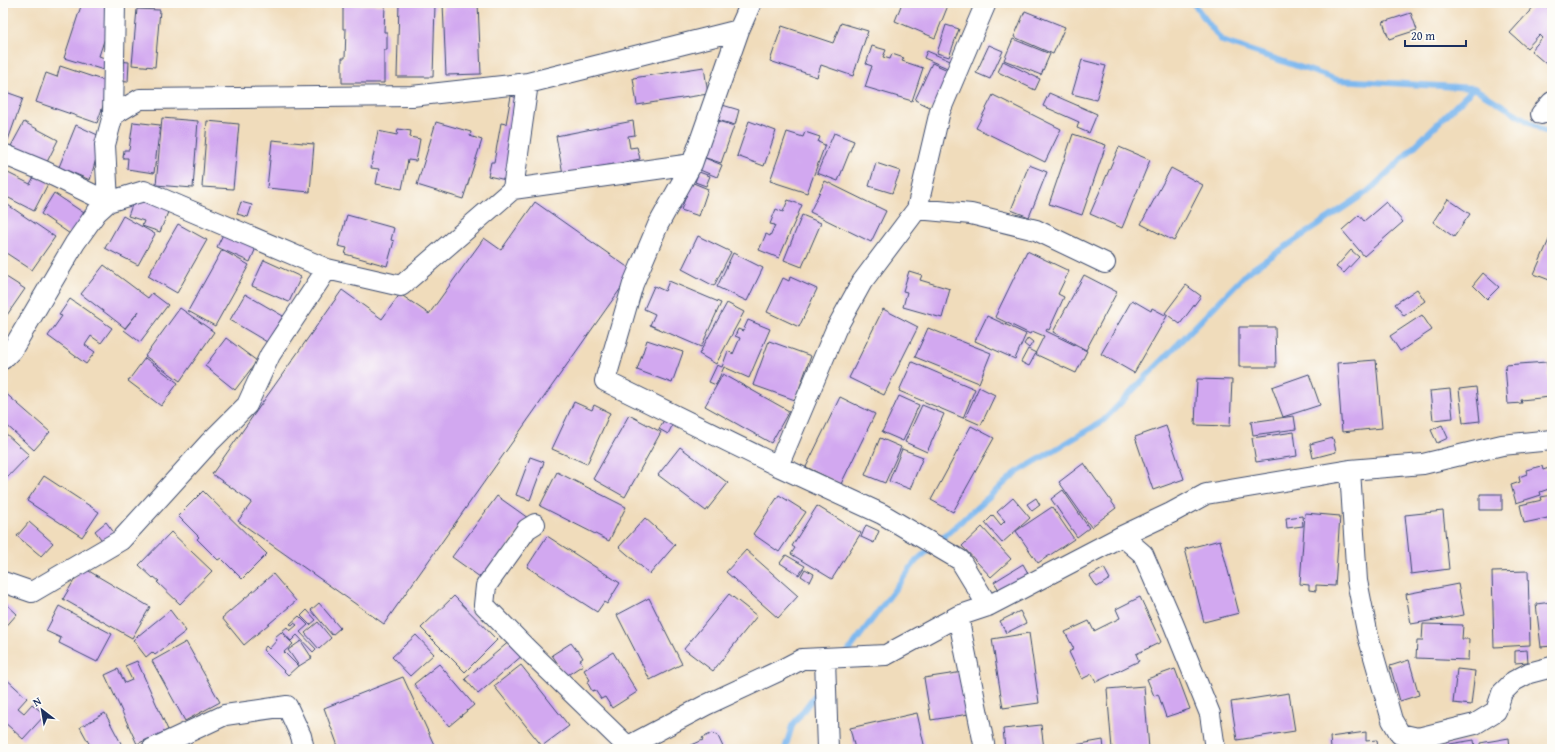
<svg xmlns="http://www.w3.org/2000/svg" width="1555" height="752" font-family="'Gentium Book Plus',serif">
<rect width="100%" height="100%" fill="#fdfcf7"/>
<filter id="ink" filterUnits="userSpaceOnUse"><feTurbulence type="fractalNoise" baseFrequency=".025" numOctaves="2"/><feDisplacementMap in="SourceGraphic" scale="8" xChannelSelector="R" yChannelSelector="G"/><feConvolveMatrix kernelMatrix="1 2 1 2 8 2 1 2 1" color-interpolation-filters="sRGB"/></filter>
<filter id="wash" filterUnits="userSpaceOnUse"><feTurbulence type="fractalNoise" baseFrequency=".012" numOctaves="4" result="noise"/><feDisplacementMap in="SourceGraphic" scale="16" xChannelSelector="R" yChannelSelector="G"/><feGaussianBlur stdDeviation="0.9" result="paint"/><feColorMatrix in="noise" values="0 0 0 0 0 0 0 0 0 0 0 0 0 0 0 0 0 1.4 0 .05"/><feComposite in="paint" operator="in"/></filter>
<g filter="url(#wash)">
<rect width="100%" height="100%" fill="#f0dcbb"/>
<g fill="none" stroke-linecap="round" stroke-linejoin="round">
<path stroke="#7db8ef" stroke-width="6" d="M1193 3 1222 41 1338 80 1474 88 1552 136
M847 653 916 561 1016 473 1103 421 1248 272 1370 190 1474 88
M785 749 792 726 821 687"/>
</g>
<g id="blocks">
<path fill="#d2a8f0" d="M82 3H110L112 16 99 56 110 60 107 71 64 58Z
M399 3 435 4 433 77H397Z
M443 3H478L481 74 446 75Z
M902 3H949L935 38 895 21Z
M1537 3H1543L1552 11V69L1531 51 1542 38 1539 35 1527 48 1510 33Z
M343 5H385L384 32H387V50H384V83H342V58H345L346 29H343Z
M137 9 160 10 155 67 132 65Z
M1025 11 1065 27 1053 54 1014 37Z
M1411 13 1417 30 1389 39 1383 22Z
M841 23 868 31 853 76 821 65 817 77 770 61 782 26 833 43Z
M946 25 959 29 949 57 937 53Z
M1013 39 1050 54 1041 75 1004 60Z
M989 45 1003 51 990 79 976 73Z
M872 46 886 50 883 57 890 59 892 54 904 58 902 61 923 68 912 101 865 87 872 66 866 64Z
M927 51 955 63 952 70 924 58Z
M1082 60 1106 66 1096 100 1072 94Z
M117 61 129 62 128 82 116 81Z
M1003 61 1040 79 1035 90 998 72Z
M932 63 952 72 934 109 915 100Z
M60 66 111 83 97 123 36 102 46 73 57 77Z
M704 67 708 94 637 105 633 78Z
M3 91 23 98 8 140 3 139Z
M1049 93 1097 114 1089 133 1077 128 1079 122 1043 106Z
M993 95 1061 129 1045 162 976 128Z
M511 96 521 99 506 180 488 176 491 162H494L501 123 506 124Z
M719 104 739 110 735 125 714 119Z
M162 118 198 121 193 188 156 185Z
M715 120 734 126 721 163 703 157Z
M207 121 239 124 233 189 202 187Z
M633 121 635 135 628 136 630 148 637 147 640 159 563 174 556 136Z
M749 121 776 131 764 166 737 156Z
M24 122 58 140 46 164 11 146Z
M133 122 160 125 154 173 127 169 128 158H123L124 150H129Z
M436 122 471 132 470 136 482 140 463 199 417 185Z
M76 125 102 137 90 180 59 167Z
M398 129 411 131 410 137 420 139 416 161 408 160 402 189 376 184 379 169 371 168 378 131 397 135Z
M787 132 803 137 805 132 820 137 818 142 825 145 807 193 770 181Z
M834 133 854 141 838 181 817 173Z
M1073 134 1106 145 1082 215 1049 204Z
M272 140 314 144 310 192 267 188Z
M1119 147 1150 160 1122 228 1090 214Z
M705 158 722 165 717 177 700 170Z
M876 163 900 171 892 193 869 186Z
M1029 165 1047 172 1029 217 1011 210Z
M1171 168 1203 185 1174 241 1141 224Z
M699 172 710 176 706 186 695 182Z
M8 173 30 184 35 175 49 182 34 211 3 195V184Z
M825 181 886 211 871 242 810 212Z
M691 182 708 189 699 216 681 210Z
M54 193 87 215 73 236 41 214Z
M136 194 170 207 160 232 142 226 144 221 128 216Z
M1448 199 1470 214 1454 237 1433 222Z
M788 200 802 205 779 258 759 250 766 234 770 236 775 225 770 224 776 209 783 212Z
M241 202 252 205 248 217 237 214Z
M535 202 633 271 384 624 238 521 252 502 212 474 342 290 382 319 400 294 429 314 484 238 501 250Z
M1386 202 1403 222 1364 256 1342 230 1359 215 1364 221Z
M5 203 55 237 32 270 3 251V206Z
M347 215 394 228 391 240 394 241 387 266 345 254 347 248 338 246Z
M802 215 821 223 802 267 784 260Z
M123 216 155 234 138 265 105 248Z
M178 224 207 240 177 293 148 276Z
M225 230 258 243 250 262 217 247Z
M1552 233V281L1534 274Z
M698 236 731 252 714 286 682 269Z
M222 250 249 265 215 326 188 311Z
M1351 250 1359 257 1344 273 1336 267Z
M1027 251 1069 271 1058 294 1064 297 1049 330 1047 329 1046 331 1087 351 1076 373 1035 354 1044 336 1032 331 1030 334 995 317Z
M733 253 763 268 747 301 717 287Z
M264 260 301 277 289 302 252 286Z
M104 265 148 298 152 293 168 305 140 342 124 330 139 311 125 328 81 294Z
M909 271 922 275 920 280 950 289 942 318 903 307 907 292 903 291Z
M1483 273 1499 287 1487 299 1473 285Z
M3 275 25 289 7 315 3 313Z
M1084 275 1117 292 1086 350 1053 332Z
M790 277 817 289 799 327 767 312 783 278 789 281Z
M669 281 721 303 701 347 650 325 655 314 644 309 654 286 665 291Z
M1186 285 1201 296 1180 324 1165 313Z
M1417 289 1425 301 1404 316 1395 304Z
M245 294 283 316 267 342 230 320Z
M70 299 112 328 101 343 91 336 85 345 95 352 86 364 48 336 62 316 59 315Z
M1132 300 1151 311 1152 308 1167 316 1134 373 1101 354Z
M727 303 744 312 716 364 699 354Z
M180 308 214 332 180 381 145 356Z
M883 309 918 327 884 395 849 378Z
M1422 315 1432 330 1400 351 1390 336Z
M987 316 1026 334 1015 359 975 341Z
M748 320 770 329 749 378 724 367 716 385 709 382 717 365 722 367 728 351 733 354 740 338 735 336 738 329 743 331Z
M1239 327H1275L1276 367H1239Z
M928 328 991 353 979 383 915 357Z
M226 338 257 361 235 390 205 366Z
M1028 338 1033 342 1029 348 1024 344Z
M647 340 683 352 672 383 637 370Z
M769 341 811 356 795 400 753 385Z
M1028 349 1036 353 1029 366 1021 362Z
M145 358 178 383 161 406 128 381Z
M1376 360 1382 428 1342 432 1337 363Z
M912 362 975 389 963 418 899 391Z
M1547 362 1550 397 1521 400 1522 403 1508 404 1505 365Z
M723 374 789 411 771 443 705 406Z
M1309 374 1320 405 1283 417 1272 387Z
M1197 379 1232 380 1230 426 1195 425Z
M979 387 995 395 981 425 965 418Z
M1476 387 1480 421 1463 423 1459 389Z
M1450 389 1453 418 1433 420 1430 391Z
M3 391 50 432 34 450 3 422Z
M899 396 919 405 903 441 882 432Z
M840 397 875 414 841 484 806 467Z
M574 402 592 410 594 405 610 413 587 464 552 449Z
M922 405 944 414 927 452 905 442Z
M629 415 661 432 625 497 593 479Z
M1294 416 1296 429 1253 435 1251 422Z
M665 418 674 422 668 434 659 429Z
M1442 425 1448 438 1437 443 1431 430Z
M971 426 994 438 953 512 931 500Z
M1166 426 1184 479 1153 490 1135 437Z
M3 431 29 455 4 481 3 480Z
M1294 432 1297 456 1256 462 1252 438Z
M880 438 901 447 885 483 865 475Z
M1333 438 1336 452 1313 458 1310 444Z
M680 447 728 483 706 511 658 475Z
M902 449 923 457 910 489 889 481Z
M530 457 544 462 530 500 516 495Z
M1084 463 1116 508 1091 527 1059 482Z
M1542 466 1543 470 1552 467V488L1540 492 1541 495 1516 503 1511 485 1520 482 1519 477 1527 474 1526 470Z
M557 472 626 507 609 541 540 506Z
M44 476 99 512 82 537 27 501Z
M1063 490 1089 528 1077 537 1051 499Z
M203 491 267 554 242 579 221 558 218 560 197 539 199 537 178 516Z
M1480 494H1502V510H1480Z
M779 495 806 512 779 552 753 534Z
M1552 495V517L1524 523 1520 505 1542 500 1541 497Z
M497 496 528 518 484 580 452 557Z
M1013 498 1030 518 1002 543 985 523 993 515 1001 525 1005 521 997 512Z
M1036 498 1040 505 1032 511 1027 504Z
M817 506 861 533 832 579 791 554 795 548 792 546Z
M1052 507 1074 539 1038 563 1016 531Z
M1443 511 1449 569 1411 574 1405 515Z
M1305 513 1340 516 1335 586 1316 585V591L1309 590V585L1300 584Z
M1302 516 1303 526 1287 528 1286 518Z
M645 518 675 545 650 574 619 547Z
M29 522 53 543 41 556 17 536Z
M106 522 115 534 104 543 95 531Z
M866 525 879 531 874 543 861 537Z
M982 527 1011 559 991 577 962 546Z
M171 532 212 571 180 604 157 582 159 581 154 577 153 578 139 565Z
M547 536 620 583 607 604 604 602 597 612 527 567Z
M1220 540 1239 613 1204 622 1185 549Z
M746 550 798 596 778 618 726 572Z
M786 555 805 566 799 575 780 563Z
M1023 564 1029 575 1001 593 994 582Z
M82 567 150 607 132 638 63 599Z
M1104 568 1110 579 1097 587 1090 576Z
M805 569 814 574 810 582 801 576Z
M1528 571 1530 645 1494 647 1492 572Z
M273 574 296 601 244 645 222 618Z
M1458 584 1464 615 1411 624 1406 594Z
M729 594 757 616 713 671 684 649Z
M454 596 497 640 465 672 421 628Z
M1140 597 1161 642 1136 654 1139 661 1096 682 1092 674 1082 679 1069 652 1074 649 1065 632 1089 621 1094 631 1120 618 1116 609Z
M649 598 682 664 650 680 617 615Z
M3 601 17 614 3 630Z
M1552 602V646L1541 647 1536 604Z
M319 603 340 628 332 635 311 610Z
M59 606 112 634 97 662 59 643 61 638 46 631Z
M170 610 186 631 155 655 152 652 146 657 133 640Z
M307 610 316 620 310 625 301 616Z
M1020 611 1026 623 1006 633 1000 621Z
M299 616 308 625 300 632 316 649 313 652 297 635 291 641 282 631 287 627 290 631 297 625 294 623 292 625 290 624Z
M318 622 331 638 319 649 305 633Z
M1423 624 1463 625 1462 639H1469L1468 660 1416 658 1417 641H1422Z
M281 632 293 644 284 652 298 666 288 675 263 650 266 646 269 649 277 640 275 637Z
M1029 633 1039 703 1003 708 992 639Z
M416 635 434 654 410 676 392 657Z
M511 640 524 654 478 694 465 679Z
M301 641 312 658 299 666 288 650Z
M186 642 220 702 185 721 152 661Z
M571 643 577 651 578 650 583 658 580 660 583 665 566 676 552 655Z
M1527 650 1528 662 1515 663V651Z
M613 652 637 692 612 708 605 697 601 699 595 690 592 691 587 682 590 680 584 670Z
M1409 660 1419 695 1400 701 1390 666Z
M137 661 168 730 137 744 105 675 118 669 125 683 132 680 125 666Z
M439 664 474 705 449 726 414 684Z
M521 665 569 726 542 746 494 686Z
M1175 669 1190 709 1166 717 1158 694 1154 696 1147 679Z
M1457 669 1475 671 1471 705 1453 703Z
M963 672 969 714 931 720 924 678Z
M3 676 27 698 18 708 24 713 32 704 45 715 23 739 3 721Z
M403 677 436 749H339L324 708Z
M1144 686 1149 749H1112L1107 689Z
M1289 693 1295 731 1237 740 1231 702Z
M105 713 124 749H92L80 727Z
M917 713 925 749H855L850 728Z
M1041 725 1044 749H1005L1003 729Z
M1366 732V741L1377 740 1378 749H1331L1330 737Z
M713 733 715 735 717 734 724 749H683L703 740 702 738Z
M1509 738 1510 749H1481L1480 743Z
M1103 740 1104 749H1059L1058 748Z
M1474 740 1475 749H1444V745Z"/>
</g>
</g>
<g filter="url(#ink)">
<use href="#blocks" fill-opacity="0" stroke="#3b496c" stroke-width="1"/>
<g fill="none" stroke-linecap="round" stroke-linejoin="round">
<defs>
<path id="minor" d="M751 3 739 30 692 164 658 225 633 284 605 381 778 466 882 514 960 560 988 606
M1541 114 1552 102
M113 115 115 3
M3 154 44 171 108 202 144 191 327 269 401 286 513 189 692 164
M513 189 528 83
M917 209 971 214 1036 230 1105 263
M3 359 12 350 75 243 97 212 108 202 105 145 113 115 140 99 412 96 528 83 739 30
M778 466 836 329 862 282 917 209 940 111 986 3
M1350 470 1357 581 1368 636 1392 720 1400 734 1418 738 1475 724 1496 711 1502 693 1514 681 1529 673 1552 667
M535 524 527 529 486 586 484 605 528 650 628 747
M1122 536 1143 554 1173 623 1210 714 1215 749
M3 582 32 592 121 540 210 442 247 405 270 355 327 269
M958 616 985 749
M825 659 828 749
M152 749 225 715 287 706 301 736 304 749
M623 749 706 705 781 670 802 659 886 655 958 616 988 606 1122 536 1171 513 1206 494 1350 470 1423 464 1502 445 1552 440"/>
</defs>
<use href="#minor" stroke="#3b496c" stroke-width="22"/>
<use href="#minor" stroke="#fff" stroke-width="20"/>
</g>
</g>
<rect width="1555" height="752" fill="none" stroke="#fdfcf7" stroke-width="16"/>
<g transform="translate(42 710) rotate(329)" stroke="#fdfcf7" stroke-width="3" paint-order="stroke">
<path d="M0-3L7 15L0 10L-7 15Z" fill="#1b2f5e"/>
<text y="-6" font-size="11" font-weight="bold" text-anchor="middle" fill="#1b2f5e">N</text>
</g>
<path d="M1405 40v6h61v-6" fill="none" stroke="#1b2f5e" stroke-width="2"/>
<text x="1411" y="40" font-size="12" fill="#1b2f5e" stroke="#fdfcf7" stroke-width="3" paint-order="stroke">20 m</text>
</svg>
